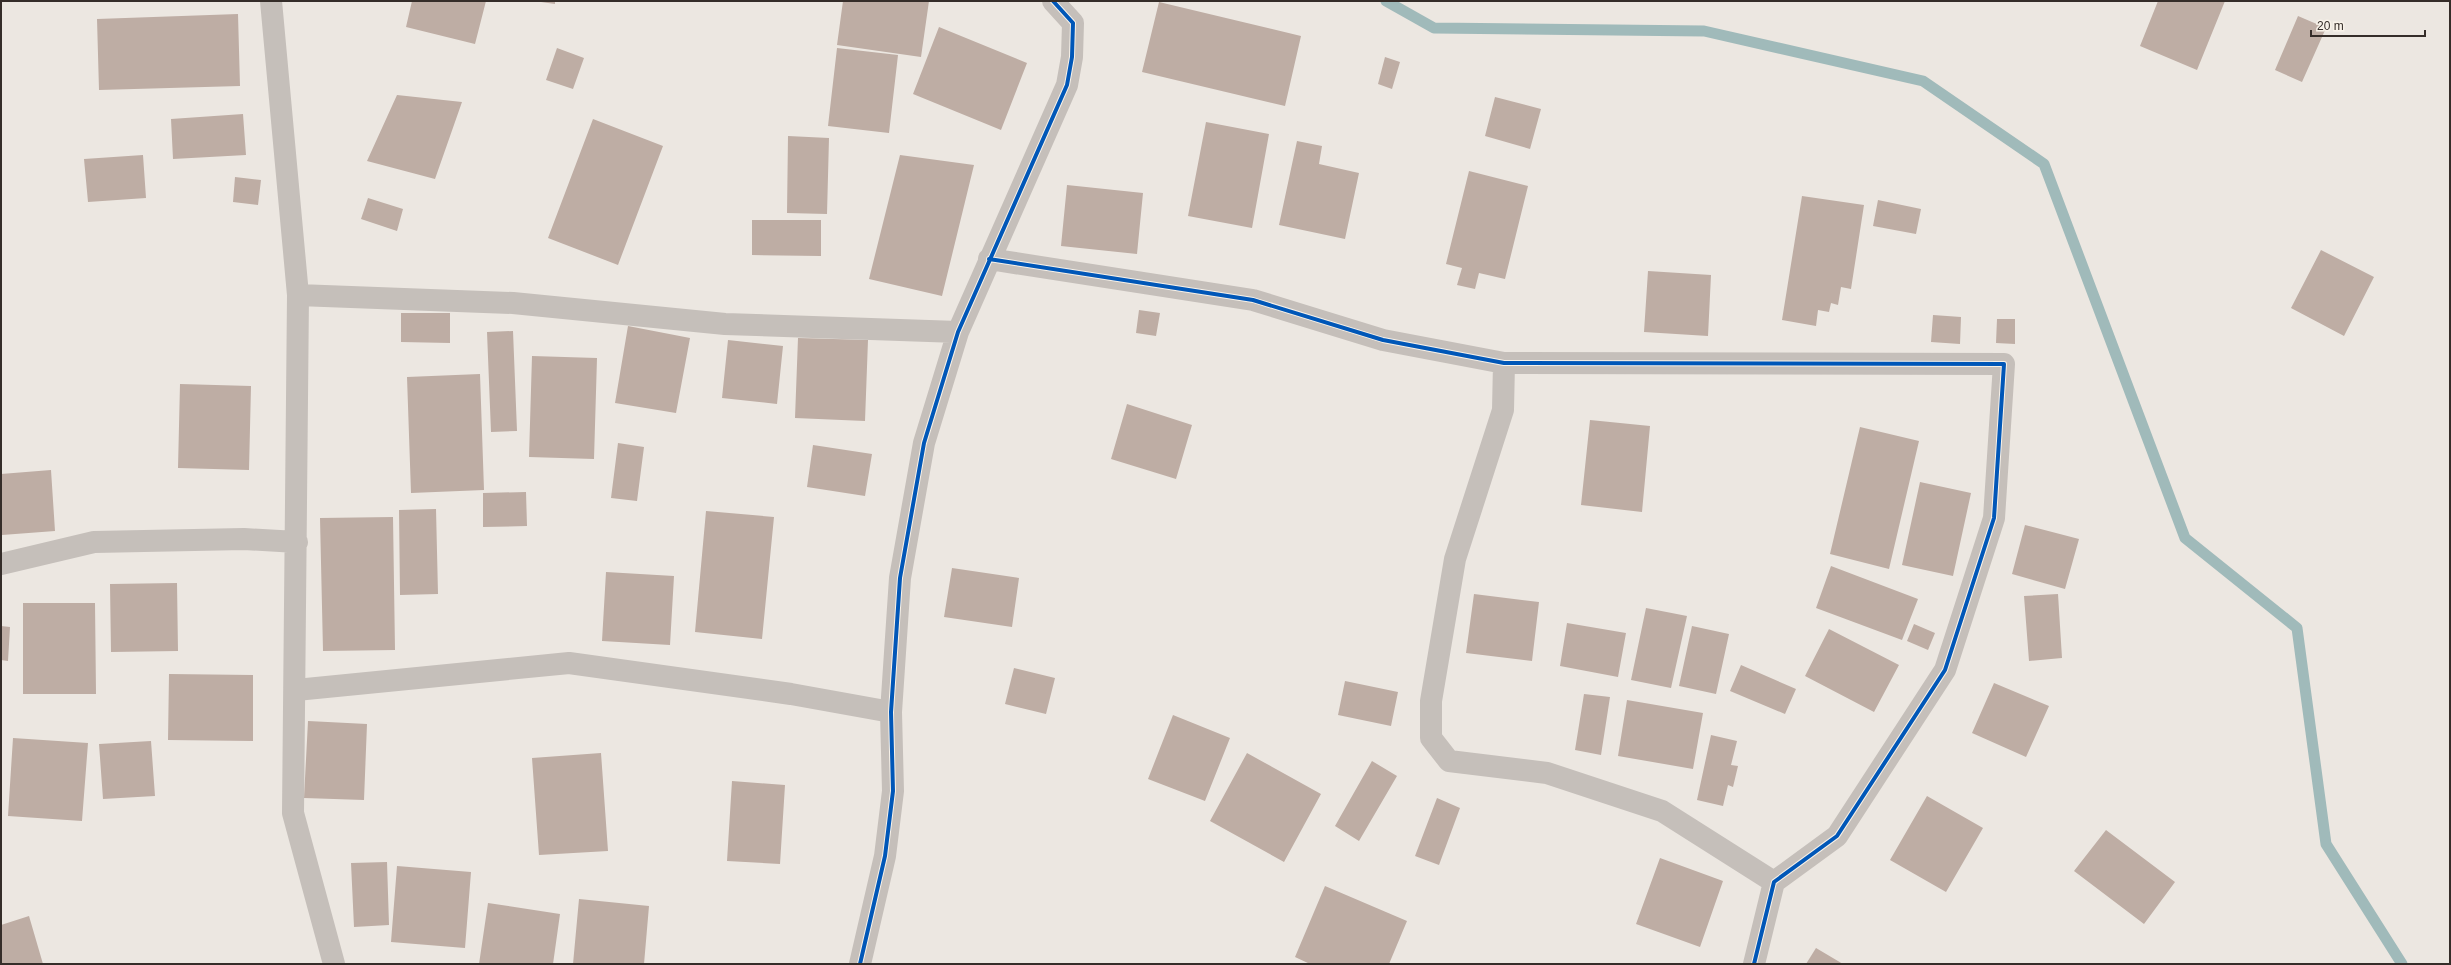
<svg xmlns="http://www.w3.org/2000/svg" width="2451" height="965" font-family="Arial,sans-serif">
<rect width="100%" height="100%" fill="#ece7e1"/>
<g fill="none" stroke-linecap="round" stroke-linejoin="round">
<path stroke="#a0baba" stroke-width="11" d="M1386 1 1434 28 1704 31 1923 81 2044 164 2185 538 2297 628 2326 844 2402 964"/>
</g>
<path fill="#beada4" d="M412 1H486L475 44 406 27Z
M534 1H555V4Z
M843 1H929L921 57 837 45Z
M2158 1H2225L2197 70 2140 46Z
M1159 2 1301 36 1285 106 1142 72Z
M238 14 240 86 99 90 97 19Z
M2298 16 2326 28 2302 82 2275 70Z
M939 27 1027 63 1001 130 913 94Z
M557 48 584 58 573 89 546 80Z
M837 48 898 55 889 133 828 126Z
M1385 57 1400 62 1392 89 1378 84Z
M397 95 462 102 435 179 367 161Z
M1495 97 1541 109 1530 149 1485 136Z
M243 114 246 155 173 159 171 119Z
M593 119 663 146 618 265 548 238Z
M1206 122 1269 134 1252 228 1188 216Z
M788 136 829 138 827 214 787 213Z
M1297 141 1322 146 1319 164 1359 173 1345 239 1279 225Z
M143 155 146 198 88 202 84 159Z
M900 155 974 165 942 296 869 279Z
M1469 171 1528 186 1505 279 1479 273 1475 289 1457 285 1462 268 1446 264Z
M235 177 261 180 258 205 233 202Z
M1067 185 1143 193 1137 254 1061 246Z
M1802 196 1864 205 1851 289 1841 287 1838 305 1831 303 1829 312 1818 310 1816 326 1782 320Z
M368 198 403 209 397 231 361 219Z
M1878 200 1921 209 1916 234 1873 226Z
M752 220H821V256L752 255Z
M2321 250 2374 277 2344 336 2291 308Z
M1648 271 1711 275 1708 336 1644 332Z
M1139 310 1160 313 1156 336 1136 333Z
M401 313H450V343L401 342Z
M1933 315 1961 317 1960 344 1931 342Z
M1997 319H2015V344L1996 343Z
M628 326 690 338 676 413 615 403Z
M513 331 517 431 491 432 487 332Z
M798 338 868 340 865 421 795 418Z
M728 340 783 346 777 404 722 398Z
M532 356 597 358 594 459 529 457Z
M480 374 484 490 411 493 407 377Z
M180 384 251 386 249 470 178 468Z
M1127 404 1192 425 1176 479 1111 459Z
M1590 420 1650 426 1642 512 1581 505Z
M1860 427 1919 441 1889 569 1830 554Z
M618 443 644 447 637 501 611 498Z
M813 445 872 454 865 496 807 487Z
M51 470 55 531 2 535 1 474Z
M1920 482 1971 493 1953 576 1902 565Z
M526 492 527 526 483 527V493Z
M436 509 438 594 400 595 399 510Z
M706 511 774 517 762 639 695 632Z
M393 517 395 650 323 651 320 518Z
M2025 525 2079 539 2065 589 2012 574Z
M1831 566 1918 599 1902 640 1816 608Z
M952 568 1019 578 1012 627 944 617Z
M606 572 674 576 670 645 602 641Z
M177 583 178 651 111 652 110 584Z
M1474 594 1539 602 1532 661 1466 653Z
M2058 594 2062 658 2029 661 2024 596Z
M23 603H95L96 694H23Z
M1646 608 1687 616 1671 688 1631 680Z
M1567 623 1626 633 1618 677 1560 666Z
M1914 624 1935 633 1928 650 1907 641Z
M1 626 10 627 8 661 1 660Z
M1692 626 1729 634 1716 694 1679 686Z
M1829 629 1899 665 1874 712 1805 676Z
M1741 665 1796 689 1785 714 1730 691Z
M1014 668 1055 678 1046 714 1005 704Z
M169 674 253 675V741L168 740Z
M1345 681 1398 692 1391 726 1338 715Z
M1994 683 2049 706 2026 757 1972 733Z
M1584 694 1610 697 1601 755 1575 750Z
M1627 700 1703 713 1693 769 1618 756Z
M1173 715 1230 738 1205 801 1148 779Z
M308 721 367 724 364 800 304 798Z
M1711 735 1737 741 1731 765 1738 766 1733 787 1728 785 1723 806 1697 800Z
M13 738 88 743 82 821 8 816Z
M151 741 155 796 103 799 99 744Z
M601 753 608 851 539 855 532 758Z
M1247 753 1321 794 1284 862 1210 821Z
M1372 761 1397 776 1359 841 1335 826Z
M732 781 785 785 780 864 727 861Z
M1927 796 1983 828 1946 892 1890 860Z
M1437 798 1460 808 1439 865 1415 856Z
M2106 830 2175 882 2144 924 2074 871Z
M1660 858 1723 881 1700 947 1636 924Z
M387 862 389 925 354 927 351 863Z
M397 866 471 872 465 948 391 942Z
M1325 886 1407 921 1389 964H1310L1295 957Z
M579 899 649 906 644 964H573Z
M488 903 560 914 553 964H479Z
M29 916 43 964H1V925Z
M1816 948 1843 964H1806Z"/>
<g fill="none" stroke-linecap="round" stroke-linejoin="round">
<path stroke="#c5bfba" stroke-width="22" d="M271 1 298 295 293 813 334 964
M989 259 1253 300 1383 340 1504 363 2004 364 1994 518 1945 670 1837 836 1774 882 1754 964
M298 295 513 303 725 324 958 332
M1504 363 1503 410 1455 559 1431 701V738L1449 761 1547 773 1662 811 1774 882
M1 564 94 542 244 539 297 542
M296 690 569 663 791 694 891 712
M860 964 885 856 893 791 891 712 900 578 924 443 958 332 1067 85 1072 57 1073 23 1053 1"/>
<defs>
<path id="cycleway" d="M989 259 1253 300 1383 340 1504 363 2004 364 1994 518 1945 670 1837 836 1774 882 1754 964
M860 964 885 856 893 791 891 712 900 578 924 443 958 332 1067 85 1072 57 1073 23 1053 1"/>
</defs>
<use href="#cycleway" stroke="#f8f2e9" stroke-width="6"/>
<use href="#cycleway" stroke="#0057b8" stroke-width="4"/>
</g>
<rect width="2451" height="965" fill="none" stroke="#352d29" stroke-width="4"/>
<path d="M2311 30v6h114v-6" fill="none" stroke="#352d29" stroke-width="2"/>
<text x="2317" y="30" font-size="12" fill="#352d29" stroke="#f8f2e9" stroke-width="3" paint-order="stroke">20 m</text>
</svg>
